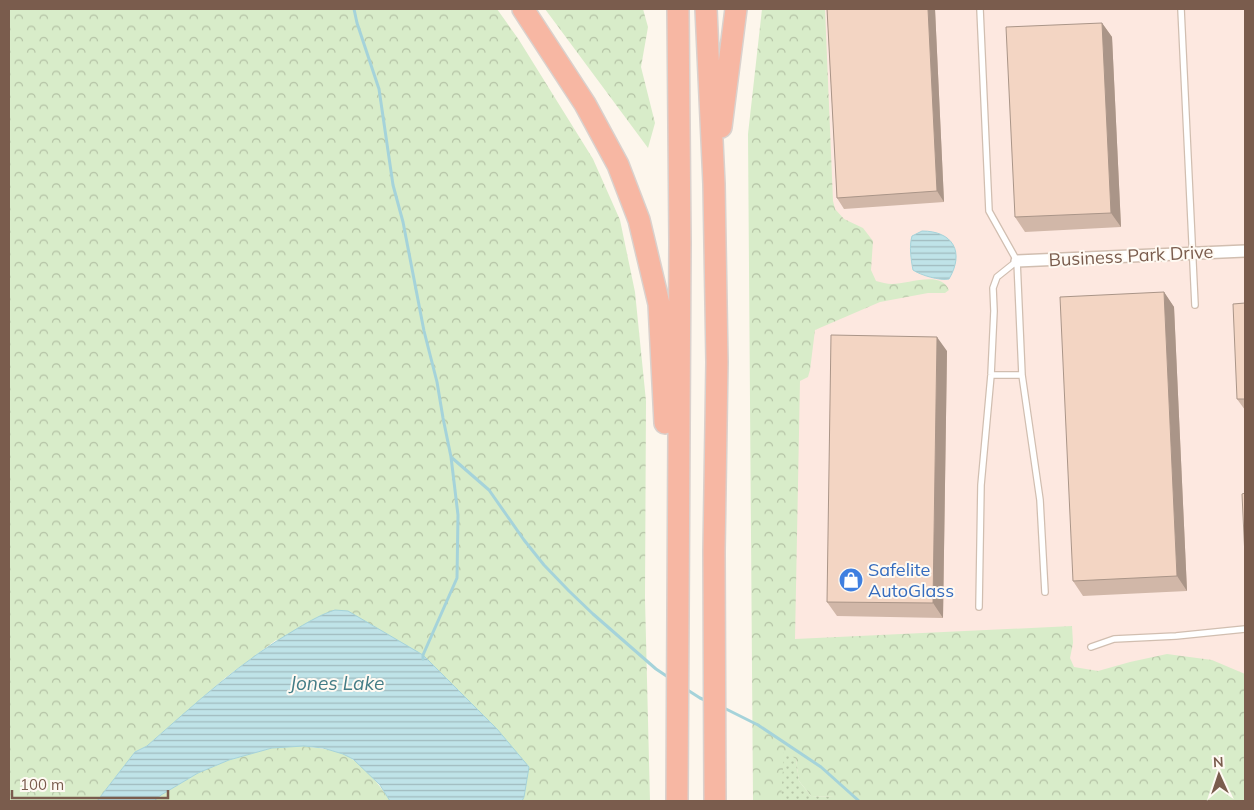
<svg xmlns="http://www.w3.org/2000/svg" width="1254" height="810" font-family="Mulish,sans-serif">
<defs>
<pattern id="forest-crowns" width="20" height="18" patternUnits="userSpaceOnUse" patternTransform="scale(1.25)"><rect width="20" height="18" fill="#d8ecc9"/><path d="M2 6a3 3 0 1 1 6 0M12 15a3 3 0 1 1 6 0" fill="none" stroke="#b4c2a5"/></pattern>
<pattern id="park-dots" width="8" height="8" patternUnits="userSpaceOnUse" patternTransform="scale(1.25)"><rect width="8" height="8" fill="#d8ecc9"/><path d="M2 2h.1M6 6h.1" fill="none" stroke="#b4c2a5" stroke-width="1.8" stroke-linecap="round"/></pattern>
<pattern id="water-rules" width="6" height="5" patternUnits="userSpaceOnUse" patternTransform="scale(1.25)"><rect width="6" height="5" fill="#bfe3e8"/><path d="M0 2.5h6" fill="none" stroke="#a0bbbe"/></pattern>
</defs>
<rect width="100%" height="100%" fill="#fdf6ec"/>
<path fill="#fde8e0" d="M788 9H1245V801H837L834 797 811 796 784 751Z"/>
<path fill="url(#forest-crowns)" d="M9 9H497L519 40 593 159 620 220 635 292 646 401 645 599 650 801H522L524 797 528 767 497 729 423 655 276 640 225 678 147 746 135 752 97 801H9Z
M545 9H643L648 27 641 67 655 123 648 148Z
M762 9H825L833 201 835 209 844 219 863 228 873 241 871 270 876 281C881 282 887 284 892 284 908 284 941 270 949 290L945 293H928L880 302 815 330 810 370 808 377 800 381 795 639 1072 626 1073 643 1070 658 1074 667 1098 671 1130 662 1167 654 1212 660 1245 674V801H837L834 797 811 796 799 781 796 759 781 801H753L748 134Z
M304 746C317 748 331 749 343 754 361 761 380 785 390 801H154L161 795 198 773 229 760 272 748Z"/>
<path fill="url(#park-dots)" d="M784 751 796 759 799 781 811 796 835 797 837 801H781Z"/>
<path fill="url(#water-rules)" stroke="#a5d3da" d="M922 231C953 231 965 252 949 279 940 281 920 275 913 270 911 260 909 246 912 236Z
M335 610 348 611 423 655 497 729 529 767 524 797 522 801H390L380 785 353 759 343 754 323 748 304 746 272 748 229 760 198 773 161 795 154 801H97L135 752 147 746C195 704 242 660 298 628 310 621 322 614 335 610Z"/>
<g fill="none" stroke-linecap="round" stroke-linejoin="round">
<path stroke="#a5d3da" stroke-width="3" d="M354 9 357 23 379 89 393 185 403 222 424 331 437 382 443 418 451 457 458 515 457 578 423 655V659
M451 457 489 490 524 540 544 565 569 591 593 614 656 669 671 679
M686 689 700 698 707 701
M722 707 758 725 821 767 859 801"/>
<defs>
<path id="lane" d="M980 9 989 211 1017 261 1022 375H991
M1181 9 1195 305
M1022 375 1040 500 1045 592
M979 607 981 485 991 375 994 311 993 288 997 277 1017 261
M1091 647 1114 639 1176 636 1245 629"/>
<path id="street" d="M1017 261 1245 251"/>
<path id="highway" d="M523 9 585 104 618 165 639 220 659 304 665 423
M706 9 714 184 717 362 714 551 715 801
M721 127 736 9
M677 801 680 243 678 9"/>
</defs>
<use href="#lane" stroke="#d1beb0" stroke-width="8"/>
<use href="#street" stroke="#d1beb0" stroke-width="14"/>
<use href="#highway" stroke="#dad1cd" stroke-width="24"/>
<use href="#lane" stroke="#fff" stroke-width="5.5"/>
<use href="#street" stroke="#fff" stroke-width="11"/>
<use href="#highway" stroke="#f7b7a3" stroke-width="21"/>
</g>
<path fill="#d1b7a8" d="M827 9H935L944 202 844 209 837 198Z
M1102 23 1112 37 1121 227 1025 232 1015 217Z
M1164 292 1174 307 1187 591 1083 596 1073 581Z
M1245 303V410L1237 399Z
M947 351 943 618 837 616 827 602Z"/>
<path fill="#aa9588" d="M928 9H935L944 202 937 191Z
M1102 23 1112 37 1121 227 1111 213Z
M1164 292 1174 307 1187 591 1177 576Z
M937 337 947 351 943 618 933 603Z"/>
<path fill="#f3d5c3" stroke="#aa9588" d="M827 9H928L937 191 837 198Z
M1102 23 1111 213 1015 217 1006 27Z
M1164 292 1177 576 1073 581 1060 297Z
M1245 303V399H1237L1233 304Z
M831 335 937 337 933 603 827 602Z
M1245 493V557L1242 494Z"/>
<defs>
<symbol id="shop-disc" viewBox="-11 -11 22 22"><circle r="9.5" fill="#3f7fe0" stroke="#fffaf3"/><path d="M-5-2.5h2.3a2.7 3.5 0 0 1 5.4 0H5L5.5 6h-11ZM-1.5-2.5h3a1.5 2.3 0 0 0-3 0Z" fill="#fff"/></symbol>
</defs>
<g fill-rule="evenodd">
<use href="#shop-disc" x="837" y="566" width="28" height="28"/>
</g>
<g text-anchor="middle" stroke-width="4" stroke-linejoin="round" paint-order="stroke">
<g font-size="18" fill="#7a5c4d" stroke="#fffaf3">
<text transform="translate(1131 256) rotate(-3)" y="6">Business Park Drive</text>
</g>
<g font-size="18" fill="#366cbe" stroke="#fffaf3" text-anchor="start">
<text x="868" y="576">Safelite<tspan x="868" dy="21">AutoGlass</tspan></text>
</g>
<g font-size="19" font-style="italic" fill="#437c86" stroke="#fffaf3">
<text x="337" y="690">Jones Lake</text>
</g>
</g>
<rect width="1254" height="810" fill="none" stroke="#7a5c4d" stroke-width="20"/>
<g transform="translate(1219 775) rotate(357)" stroke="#fffaf3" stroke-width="4" paint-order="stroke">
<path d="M0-4L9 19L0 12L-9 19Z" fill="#7a5c4d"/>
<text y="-8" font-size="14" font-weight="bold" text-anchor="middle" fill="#7a5c4d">N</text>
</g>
<path d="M12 790v8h156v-8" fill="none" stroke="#7a5c4d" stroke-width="2.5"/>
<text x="20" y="790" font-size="15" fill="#7a5c4d" stroke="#fffaf3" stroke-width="4" paint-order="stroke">100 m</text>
</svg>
